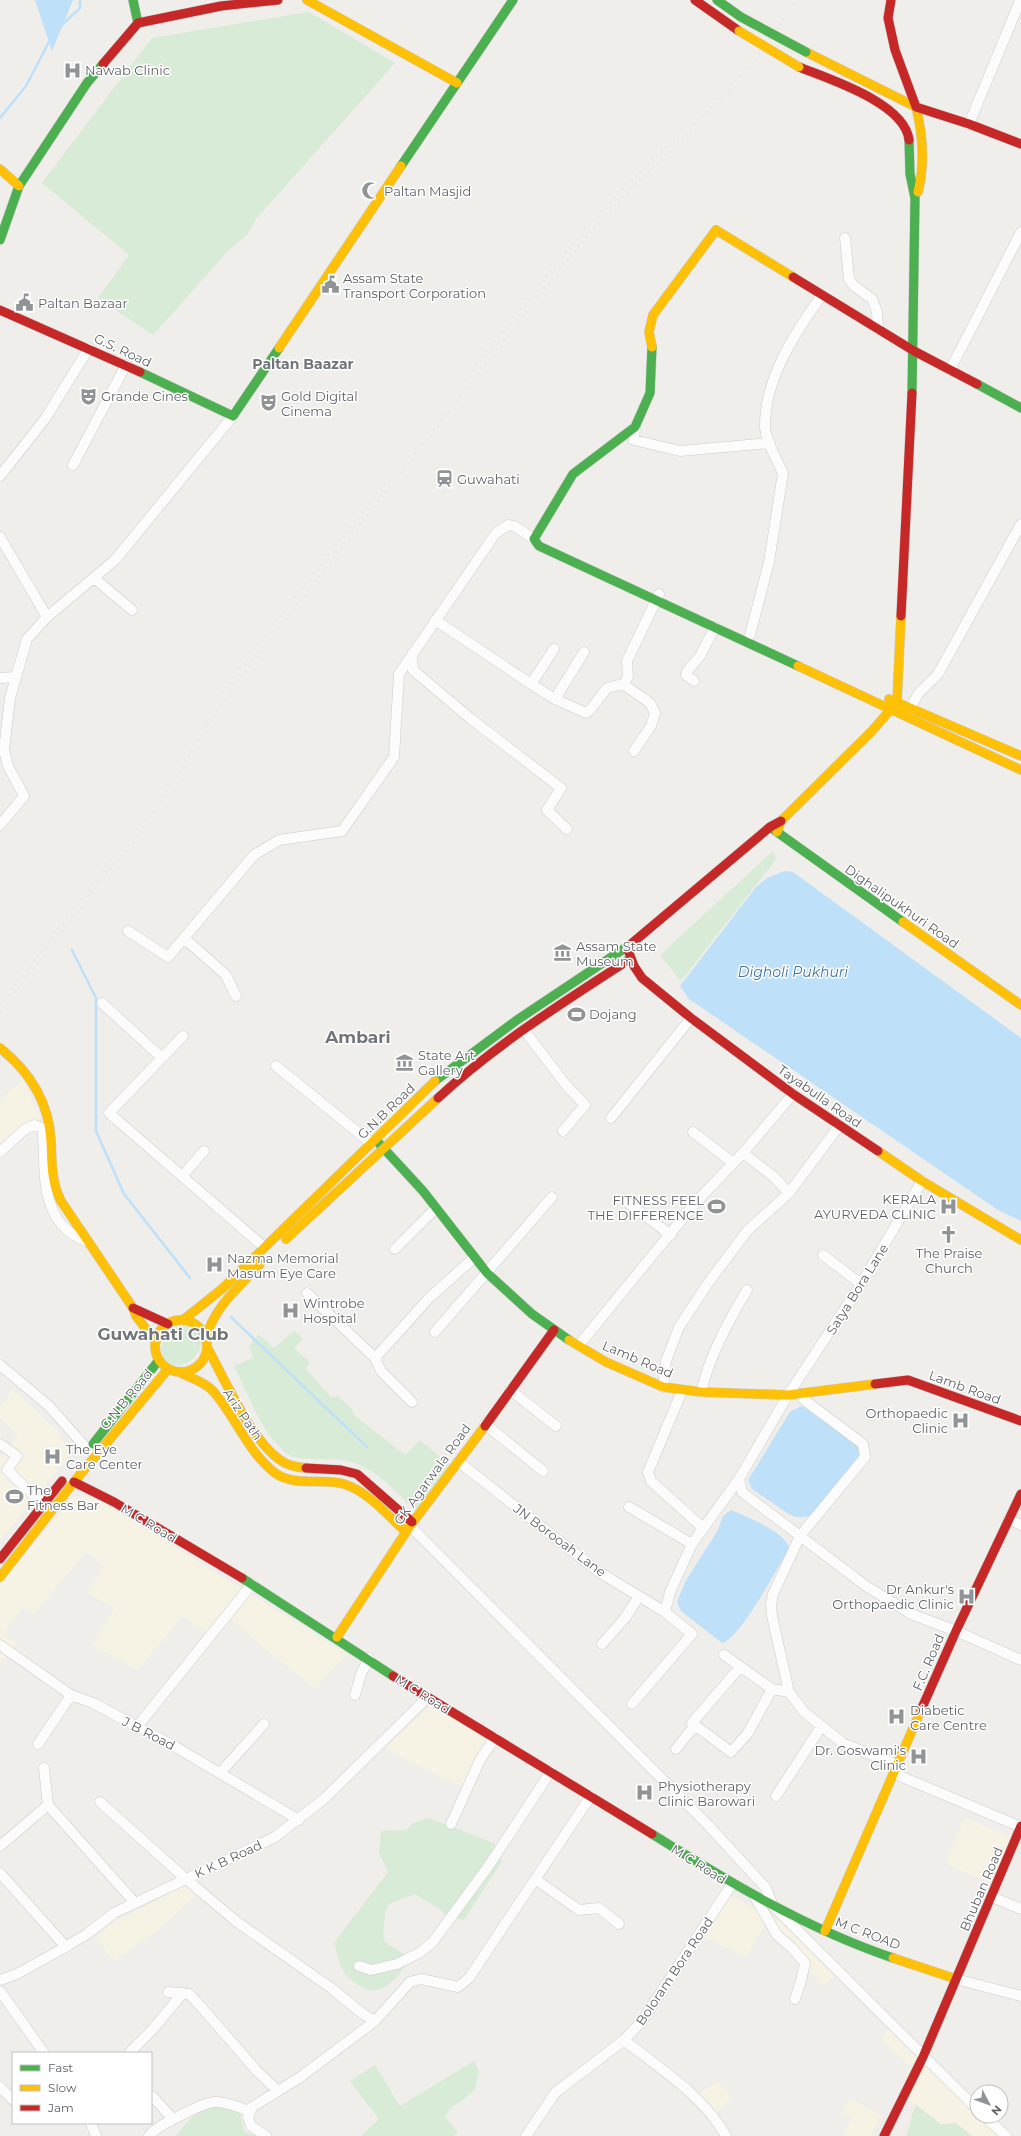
<svg xmlns="http://www.w3.org/2000/svg" width="1021" height="2136" font-family="Montserrat,sans-serif">
<rect width="100%" height="100%" fill="#efeeea"/>
<path fill="#f7f3e4" d="M23 1080 40 1118 0 1150V1100Z
M13 1389 56 1430 67 1448V1459L0 1540V1458L18 1435 0 1417V1407Z
M84 1495 100 1501 347 1654 315 1689 228 1618 215 1638 182 1616 138 1670 92 1645 114 1609 87 1592 104 1566 86 1552 34 1614 23 1607 4 1633 16 1643 0 1663V1585L73 1497Z
M431 1705 489 1741 466 1789 385 1748Z
M964 1818 1015 1838 996 1885 946 1864Z
M187 1886 197 1894 159 1929 114 1961 96 1938 111 1924 181 1887Z
M726 1893 760 1912 779 1913 836 1975 822 1986 800 1957 766 1923 746 1957 701 1935Z
M889 2027 919 2055 910 2066 881 2039Z
M930 2066 977 2113V2116H980L1000 2136H972L956 2123 941 2124 907 2099 925 2067Z
M718 2081 732 2097 717 2113 700 2094Z
M850 2098 882 2116 870 2136H842L852 2118 842 2112Z"/>
<path fill="#d8ebd6" d="M309 12 395 63 256 219 247 235 229 250 153 335 98 298 129 255 42 183 152 38Z
M773 851 776 859 681 981 660 955Z
M178 1324C224 1322 194 1381 166 1361L160 1349 164 1337Z
M294 1331 303 1339 294 1348 310 1362 306 1369 331 1397 338 1396 352 1409 354 1415 405 1455 420 1440 452 1467 417 1512C395 1491 374 1465 343 1460 329 1458 299 1462 288 1454 261 1434 249 1395 234 1366L253 1358 249 1346 259 1334 274 1348Z
M429 1818 494 1843 502 1861 464 1920 447 1917 441 1910 415 1894 389 1904 385 1912 383 1939C391 1950 403 1948 409 1961 395 1980 379 2002 355 1983 350 1979 345 1976 343 1970 339 1962 337 1952 334 1943L388 1872 379 1852 381 1831 406 1830 413 1823Z
M474 2061 479 2072 475 2089 463 2100 451 2107 445 2117 458 2132 453 2136H361L379 2119 350 2081 375 2065 400 2106Z
M916 2105 941 2124 956 2123 972 2136H906C911 2124 910 2117 916 2105Z
M213 2107 233 2109 240 2114 244 2132 255 2136H176C187 2122 195 2111 213 2107Z"/>
<path fill="#bfe0f9" d="M35 0H73L52 51Z
M784 871 793 872 1021 1038V1221L998 1210 689 999 680 986 756 887 767 878Z
M802 1406 857 1445 860 1455 813 1514C805 1519 794 1518 787 1513L752 1489 748 1480 788 1415 791 1411Z
M731 1510C745 1516 787 1533 789 1548 779 1566 739 1640 722 1643L681 1611 677 1602 685 1582 718 1530 723 1516Z"/>
<g fill="none" stroke-linecap="round" stroke-linejoin="round">
<path stroke="#bfe0f9" stroke-width="2.5" d="M62 25 80 8V0
M0 118 26 86 50 40
M72 950 96 998V1131L124 1194 190 1278
M231 1317 367 1447"/>
<defs>
<path id="street" d="M969 124 1020 1
M845 238 849 279 854 286 872 299 877 312 878 329
M950 370 1021 232
M635 427 634 440 680 451 770 443
M73 465 126 365
M0 476 45 419 89 348
M0 537 47 617
M94 578 132 610
M435 620 531 684 555 699 586 713 590 710 607 688 623 684 626 681 628 676 627 661 659 594
M750 635 769 562 783 473C777 461 764 437 765 424 766 376 795 333 822 295
M412 654 413 670 471 719 561 788 547 810 567 829
M0 678 16 677
M694 681 686 675 688 670 700 656 715 627
M531 684 554 649
M623 684 650 703 655 713 651 726 634 751
M555 699 584 652
M911 707 918 694 938 674 1021 524
M0 825 24 796 8 766 4 750 10 698 27 639 47 617 115 560 233 416
M128 931 168 957 254 855 279 840 342 831 394 757 399 674 496 533 508 525 514 526 534 539
M184 938 226 975 236 996
M102 1003 162 1058
M524 1030 566 1085 585 1105 563 1131
M183 1036 109 1113 264 1247
M276 1066 371 1143
M611 1118 691 1018
M693 1132 733 1163
M0 1152 25 1129 35 1125 42 1128C44 1137 43 1146 44 1156 44 1179 46 1205 61 1224 68 1232 75 1238 86 1241
M743 1153 774 1177 789 1193
M183 1175 204 1151
M627 1202 671 1235
M395 1249 436 1208
M823 1255 861 1284
M307 1293 375 1358
M435 1332 552 1197
M579 1345 697 1201 743 1153 793 1094
M0 1365 49 1406 88 1450
M663 1387 666 1361 679 1327 708 1283 748 1230 789 1193 839 1126
M510 1390 556 1426
M682 1391 648 1472 651 1481 703 1528
M701 1392C710 1355 728 1322 747 1290
M800 1394 803 1399 863 1444 865 1457 800 1536 773 1594 771 1605 772 1616 789 1692 804 1712 844 1744 898 1765
M412 1402 381 1371 375 1358 430 1297 474 1258
M485 1424 543 1471
M0 1444 17 1456 7 1470 43 1504
M459 1462 599 1572 665 1612 692 1634 632 1704
M739 1479 742 1492 866 1586 911 1614 956 1631 1021 1660
M629 1507 692 1544
M1009 1519 1021 1525
M410 1526 709 1826 766 1888 773 1906 977 2109
M665 1612 670 1592 692 1544 739 1479 788 1395 861 1284 922 1181
M602 1644 625 1618 639 1596
M0 1645 71 1695 93 1703 179 1749 299 1820
M724 1655 772 1689 789 1692
M740 1667 692 1723 731 1752 748 1733 772 1689
M355 1695 361 1674 369 1658
M136 1728 252 1584
M38 1744 71 1695
M676 1749 695 1725
M44 1768 48 1805
M220 1773 264 1724
M895 1774 1021 1827
M776 1796 821 1727
M100 1802 186 1879 237 1922 331 1988 363 2014 375 2021
M451 1824 480 1760 495 1737
M0 1846 48 1805 135 1903
M0 1873 66 1947
M535 1879 579 1910 599 1908 619 1924
M755 1897 777 1935 792 1948 805 1963 801 1981 795 1999
M992 1897 1021 1909
M359 1966 371 1970 397 1964 419 1953 432 1943 490 1864 551 1771
M956 1979 1021 1996
M0 1980 17 1974 62 1949 87 1934 114 1913 275 1837 324 1799 427 1698
M0 1991 44 2053
M168 1992 189 1994 196 2001 257 2071 278 2091
M624 2040C660 2069 703 2095 726 2136
M131 2051 152 2030 183 1993
M0 2087 13 2100
M152 2096 173 2119
M984 2116 1006 2136
M91 2123 96 2136
M149 2136C154 2127 203 2103 214 2102 226 2101 239 2108 250 2111
M266 2136 251 2126 248 2117 252 2107 299 2078 375 2021 410 1982 421 1979 458 1987 469 1978 591 1796
M526 2136 555 2093 624 2040 642 2021 732 1884"/>
<path id="fast" d="M133 0 138 23
M717 0 741 17
M909 140 910 174 915 198 912 393
M401 166 513 0
M0 240 19 186 87 83 103 64
M140 372 233 416 279 348
M977 384 1021 408
M534 539 573 474 635 427 650 393 652 347
M534 539 539 546 798 666
M770 827 903 922
M435 1081 517 1020 631 944
M376 1140 423 1191 487 1273 532 1314 569 1340
M93 1444 159 1360
M242 1578 393 1676
M652 1834C729 1882 807 1929 893 1958"/>
<path id="slow" d="M307 0 457 83
M806 52 916 107C923 135 925 164 918 192
M0 169 19 186
M652 347 649 332 653 315 716 230 793 277
M279 348 401 166
M798 666 1021 770
M889 699 1021 756
M777 832 781 821 872 731 897 702 901 616
M903 922 1021 1005
M0 1048C30 1072 49 1102 51 1141 52 1162 51 1181 61 1201L133 1308 136 1316 156 1342
M878 1151 922 1181 1021 1240
M286 1239 438 1098
M183 1320 222 1289 435 1081
M155 1346a26 26 0 1 1 52 0a26 26 0 1 1-52 0Z
M206 1338C214 1307 239 1287 260 1264
M569 1340 606 1362 663 1387 701 1392 788 1395 875 1384
M208 1349C225 1380 251 1440 280 1460 288 1466 297 1467 306 1468
M181 1373C191 1378 205 1382 213 1391 236 1417 247 1451 275 1473 295 1487 322 1478 344 1484 369 1492 387 1515 406 1532
M0 1577 74 1482 168 1369
M337 1637 410 1526 485 1426
M825 1931 921 1710
M893 1958 956 1979"/>
<path id="jam" d="M695 0 739 31
M891 0 888 18 895 50 916 107 969 124 1021 144
M103 64 138 23 221 6 278 0
M799 67C829 79 905 103 909 140
M793 277 914 351 977 384
M0 310 140 372
M901 616 912 393
M631 944 770 827 781 821
M628 950 634 966 642 978 691 1018 793 1094 878 1151
M438 1098C496 1044 564 1002 630 959
M133 1308 168 1324
M875 1384 908 1380 1021 1421
M485 1426 554 1330
M306 1468 341 1470 357 1474 412 1522
M74 1482 114 1502 242 1578
M0 1559 62 1481
M393 1676 652 1834
M921 1710 956 1631 1021 1494
M884 2136 923 2057 1021 1826"/>
</defs>
<use href="#street" stroke="#cbcccc" stroke-width="11"/>
<use href="#fast" stroke="#cacacb" stroke-width="10"/>
<use href="#slow" stroke="#cacacb" stroke-width="10"/>
<use href="#jam" stroke="#cacacb" stroke-width="10"/>
<use href="#street" stroke="#fdfcfc" stroke-width="10"/>
<use href="#fast" stroke="#4caf50" stroke-width="9"/>
<use href="#slow" stroke="#ffc107" stroke-width="9"/>
<use href="#jam" stroke="#c62828" stroke-width="9"/>
<path stroke="#e4e4e4" stroke-width="2.5" stroke-dasharray="1 5" stroke-linecap="butt" d="M602 211 675 137
M465 380 538 286 592 221
M222 693 238 669 388 480
M4 999 112 860
M0 1012 144 826C178 776 207 723 243 674L574 252 603 218 723 96 752 63 797 0"/>
<defs>
<path id="fast-bridge" d="M741 17 806 52"/>
<path id="slow-bridge" d="M739 31 799 67"/>
</defs>
<use href="#fast-bridge" stroke="#d7ceb8" stroke-width="10" stroke-linecap="butt"/>
<use href="#slow-bridge" stroke="#d7ceb8" stroke-width="10" stroke-linecap="butt"/>
<use href="#fast-bridge" stroke="#4caf50" stroke-width="9"/>
<use href="#slow-bridge" stroke="#ffc107" stroke-width="9"/>
</g>
<defs>
<symbol id="hospital-bare" viewBox="-9 -9 18 18"><path d="M-5-5h3v3.5h4V-5h3V5h-3V1.5h-4V5h-3Z" fill="#919496" stroke="#fff" stroke-width="2.5" paint-order="stroke"/></symbol>
<symbol id="mosque-bare" viewBox="-9 -9 18 18"><path d="M3.5-4.9A6 6 0 1 0 3.5 4.9A5 5 0 1 1 3.5-4.9Z" fill="#919496" stroke="#fff" stroke-width="2.5" paint-order="stroke"/></symbol>
<symbol id="civic-bare" viewBox="-9 -9 18 18"><path d="M-.6-6.5H3V-4.5H.6V-3L4-1V1h2V6H-6V1h2V-1L-.6-3ZM-1.2 2.5V6h2.4V2.5Z" fill="#919496" stroke="#fff" stroke-width="2.5" paint-order="stroke"/></symbol>
<symbol id="theatre-bare" viewBox="-9 -9 18 18"><path d="M-5-5.5Q0-4 5-5.5V0Q5 5 0 6Q-5 5-5 0ZM-3.3-2.5H-1v1.5H-3.3ZM1-2.5H3.3v1.5H1ZM-2.8 1Q0 5.5 2.8 1Z" fill="#919496" stroke="#fff" stroke-width="2.5" paint-order="stroke"/></symbol>
<symbol id="station-bare" viewBox="-9 -9 18 18"><path d="M-3-6H3Q5-6 5-4V2Q5 4 3 4L4.5 6H3L1.5 4h-3L-3 6H-4.5L-3 4Q-5 4-5 2V-4Q-5-6-3-6ZM-3.5-4v3h7v-3ZM-3.5 1v1.5H-2V1ZM2 1v1.5H3.5V1Z" fill="#919496" stroke="#fff" stroke-width="2.5" paint-order="stroke"/></symbol>
<symbol id="museum-bare" viewBox="-9 -9 18 18"><path d="M0-6L6-3V-2H-6V-3ZM-5-1h2V3h-2ZM-1-1h2V3h-2ZM3-1h2V3H3ZM-6 4H6V6H-6Z" fill="#919496" stroke="#fff" stroke-width="2.5" paint-order="stroke"/></symbol>
<symbol id="stadium-bare" viewBox="-9 -9 18 18"><path d="M0-5a6.5 5 0 1 0 0 10a6.5 5 0 1 0 0-10ZM-3.5-1.8h7v3.6h-7Z" fill="#919496" stroke="#fff" stroke-width="2.5" paint-order="stroke"/></symbol>
<symbol id="church-bare" viewBox="-9 -9 18 18"><path d="M-1.2-6h2.4v3.5h3.3v2.4h-3.3V6h-2.4V-.1h-3.3v-2.4h3.3Z" fill="#919496" stroke="#fff" stroke-width="2.5" paint-order="stroke"/></symbol>
</defs>
<g fill-rule="evenodd">
<use href="#hospital-bare" x="60" y="58" width="25" height="25"/>
<use href="#mosque-bare" x="358" y="178" width="25" height="25"/>
<use href="#civic-bare" x="318" y="272" width="25" height="25"/>
<use href="#civic-bare" x="12" y="290" width="25" height="25"/>
<use href="#theatre-bare" x="76" y="384" width="25" height="25"/>
<use href="#theatre-bare" x="256" y="390" width="25" height="25"/>
<use href="#station-bare" x="432" y="466" width="25" height="25"/>
<use href="#museum-bare" x="550" y="940" width="25" height="25"/>
<use href="#stadium-bare" x="564" y="1002" width="25" height="25"/>
<use href="#museum-bare" x="392" y="1050" width="25" height="25"/>
<use href="#hospital-bare" x="936" y="1194" width="25" height="25"/>
<use href="#stadium-bare" x="704" y="1194" width="25" height="25"/>
<use href="#church-bare" x="936" y="1222" width="25" height="25"/>
<use href="#hospital-bare" x="202" y="1252" width="25" height="25"/>
<use href="#hospital-bare" x="278" y="1298" width="25" height="25"/>
<use href="#hospital-bare" x="948" y="1408" width="25" height="25"/>
<use href="#hospital-bare" x="40" y="1444" width="25" height="25"/>
<use href="#stadium-bare" x="2" y="1484" width="25" height="25"/>
<use href="#hospital-bare" x="954" y="1584" width="25" height="25"/>
<use href="#hospital-bare" x="884" y="1704" width="25" height="25"/>
<use href="#hospital-bare" x="906" y="1744" width="25" height="25"/>
<use href="#hospital-bare" x="632" y="1780" width="25" height="25"/>
</g>
<g text-anchor="middle" stroke-width="3" stroke-linejoin="round" paint-order="stroke">
<g font-size="13" fill="#5f6368" stroke="#fff" text-anchor="start">
<text x="85" y="75">Nawab Clinic</text>
<text x="384" y="196">Paltan Masjid</text>
<text x="343" y="283">Assam State<tspan x="343" dy="15">Transport Corporation</tspan></text>
<text x="38" y="308">Paltan Bazaar</text>
<text x="101" y="401">Grande Cines</text>
<text x="281" y="401">Gold Digital<tspan x="281" dy="15">Cinema</tspan></text>
<text x="457" y="484">Guwahati</text>
<text x="576" y="951">Assam State<tspan x="576" dy="15">Museum</tspan></text>
<text x="589" y="1019">Dojang</text>
<text x="418" y="1060">State Art<tspan x="418" dy="15">Gallery</tspan></text>
<text x="936" y="1204" text-anchor="end">KERALA<tspan x="936" dy="15">AYURVEDA CLINIC</tspan></text>
<text x="704" y="1205" text-anchor="end">FITNESS FEEL<tspan x="704" dy="15">THE DIFFERENCE</tspan></text>
<text x="949" y="1258" text-anchor="middle">The Praise<tspan x="949" dy="15">Church</tspan></text>
<text x="227" y="1263">Nazma Memorial<tspan x="227" dy="15">Masum Eye Care</tspan></text>
<text x="303" y="1308">Wintrobe<tspan x="303" dy="15">Hospital</tspan></text>
<text x="948" y="1418" text-anchor="end">Orthopaedic<tspan x="948" dy="15">Clinic</tspan></text>
<text x="66" y="1454">The Eye<tspan x="66" dy="15">Care Center</tspan></text>
<text x="27" y="1495">The<tspan x="27" dy="15">Fitness Bar</tspan></text>
<text x="954" y="1594" text-anchor="end">Dr Ankur's<tspan x="954" dy="15">Orthopaedic Clinic</tspan></text>
<text x="910" y="1715">Diabetic<tspan x="910" dy="15">Care Centre</tspan></text>
<text x="906" y="1755" text-anchor="end">Dr. Goswami's<tspan x="906" dy="15">Clinic</tspan></text>
<text x="658" y="1791">Physiotherapy<tspan x="658" dy="15">Clinic Barowari</tspan></text>
</g>
<g font-size="13" fill="#5f6368" stroke="#fff">
<text transform="translate(123 350) rotate(25)" y="5">G.S. Road</text>
<text transform="translate(902 906) rotate(35)" y="5">Dighalipukhuri Road</text>
<text transform="translate(820 1096) rotate(35)" y="5">Tayabulla Road</text>
<text transform="translate(386 1111) rotate(-44)" y="5">G.N.B Road</text>
<text transform="translate(857 1289) rotate(-58)" y="5">Satya Bora Lane</text>
<text transform="translate(638 1359) rotate(23)" y="5">Lamb Road</text>
<text transform="translate(965 1387) rotate(20)" y="5">Lamb Road</text>
<text transform="translate(126 1399) rotate(-50)" y="5">G.N.B Road</text>
<text transform="translate(243 1414) rotate(56)" y="5">Ariz Path</text>
<text transform="translate(432 1474) rotate(-54)" y="5">CK Agarwala Road</text>
<text transform="translate(149 1523) rotate(31)" y="5">M C Road</text>
<text transform="translate(560 1540) rotate(37)" y="5">JN Borooah Lane</text>
<text transform="translate(928 1662) rotate(-67)" y="5">F.C. Road</text>
<text transform="translate(423 1694) rotate(32)" y="5">M C Road</text>
<text transform="translate(149 1733) rotate(27)" y="5">J B Road</text>
<text transform="translate(228 1859) rotate(-25)" y="5">K K B Road</text>
<text transform="translate(699 1864) rotate(32)" y="5">M C Road</text>
<text transform="translate(981 1889) rotate(-67)" y="5">Bhuban Road</text>
<text transform="translate(868 1933) rotate(21)" y="5">M C ROAD</text>
<text transform="translate(674 1971) rotate(-56)" y="5">Boloram Bora Road</text>
</g>
<g font-size="14" font-weight="bold" fill="#70757a" stroke="#fff">
<text x="303" y="369">Paltan Baazar</text>
</g>
<g font-size="14" font-style="italic" fill="#4174aa" stroke="#fff">
<text x="793" y="977">Digholi Pukhuri</text>
</g>
<g font-size="17" font-weight="bold" fill="#70757a" stroke="#fff">
<text x="358" y="1043">Ambari</text>
<text x="163" y="1340">Guwahati Club</text>
</g>
</g>
<rect x="12" y="2052" width="140" height="72" fill="#ffffff" stroke="#bfc1c3"/>
<rect x="20" y="2065" width="20" height="6" fill="#4caf50" stroke="#bfc1c3"/>
<text x="48" y="2072" font-size="12" fill="#5f6368">Fast</text>
<rect x="20" y="2085" width="20" height="6" fill="#ffc107" stroke="#bfc1c3"/>
<text x="48" y="2092" font-size="12" fill="#5f6368">Slow</text>
<rect x="20" y="2105" width="20" height="6" fill="#c62828" stroke="#bfc1c3"/>
<text x="48" y="2112" font-size="12" fill="#5f6368">Jam</text>
<g transform="translate(989 2104) rotate(131)"><circle r="19" fill="#ffffff" stroke="#bfc1c3"/>
<path d="M0-3L7 15L0 10L-7 15Z" fill="#919496"/>
<text y="-6" font-size="11" font-weight="bold" text-anchor="middle" fill="#5f6368">N</text>
</g>
</svg>
